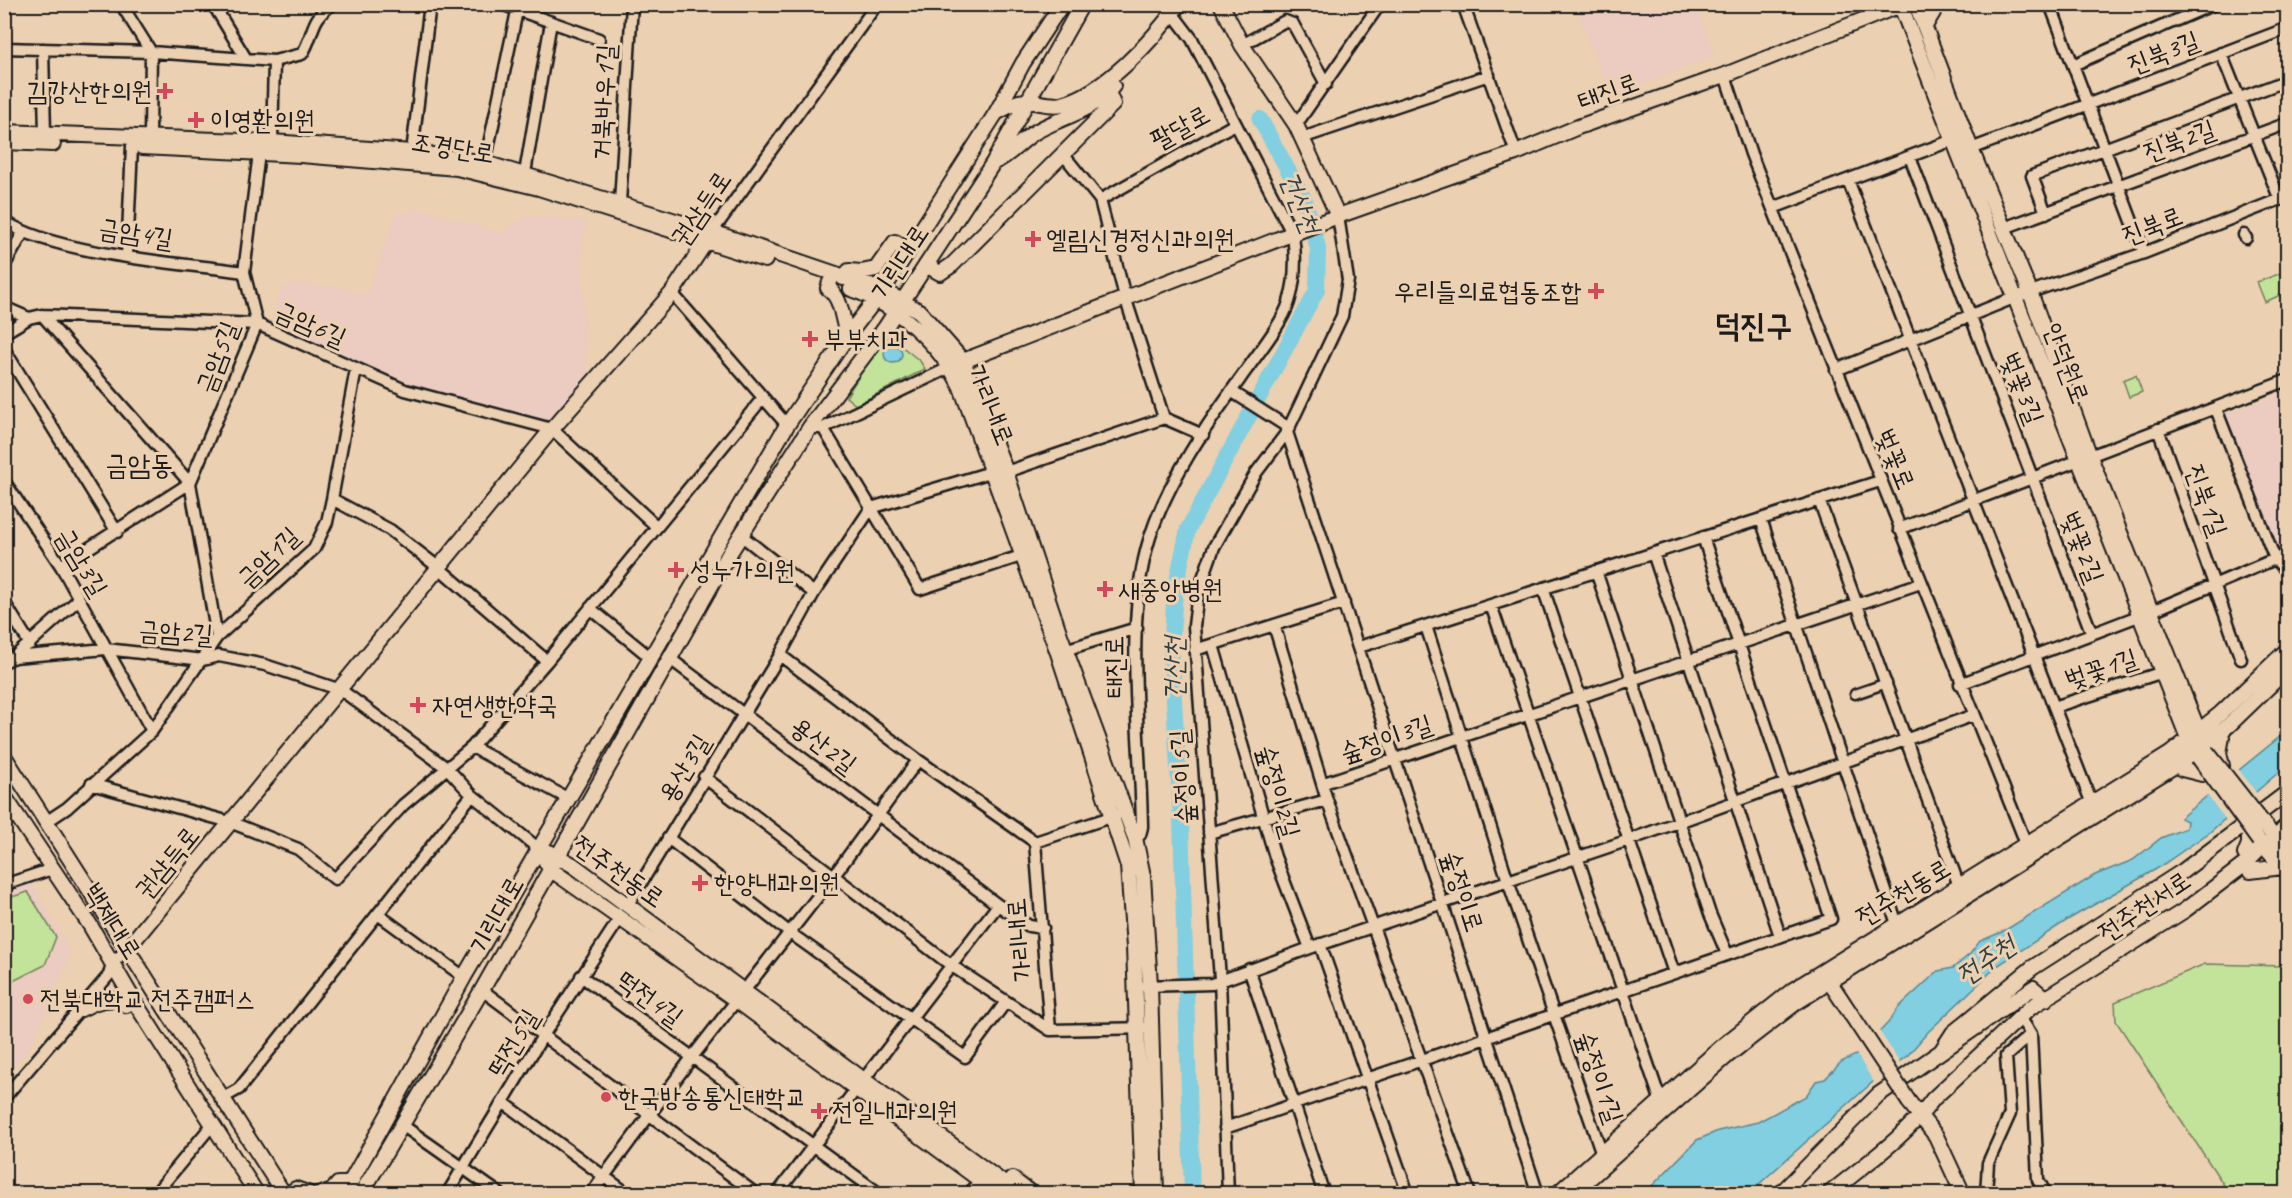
<svg xmlns="http://www.w3.org/2000/svg" width="2292" height="1198" font-family="Caveat,'Poor Story',sans-serif">
<rect width="100%" height="100%" fill="#ebd0b2"/>
<filter id="ink" filterUnits="userSpaceOnUse"><feTurbulence type="fractalNoise" baseFrequency=".0167" numOctaves="2"/><feDisplacementMap in="SourceGraphic" scale="12" xChannelSelector="R" yChannelSelector="G"/><feConvolveMatrix kernelMatrix="1 2 1 2 8 2 1 2 1" color-interpolation-filters="sRGB"/></filter>
<g filter="url(#ink)">
<path fill="#eccbc1" d="M1575 5H1695L1715 55 1611 98Z
M417 208 503 234 525 215 586 221 581 261 588 374 550 423 410 390 344 361 271 324 281 290 293 283 337 287 364 295 368 293 397 212 403 214Z
M2287 391V568L2279 559 2225 415Z
M32 884 71 952 31 1045 5 1077V892Z"/>
<path fill="#c3e29a" stroke="#707f5b" stroke-width="1.5" d="M2284 272 2287 292 2265 302 2257 282Z
M891 338 920 361 925 369 856 405 846 397 872 355Z
M2136 375 2142 392 2129 397 2123 380Z
M28 892 56 937 45 965 5 985V899Z
M2205 964 2283 966 2287 969V1193H2229L2116 1021 2115 1002Z"/>
<path fill="#81cfe0" stroke="#598792" stroke-width="1.5" d="M884 354a9 9 0 1 1 18 0a9 9 0 1 1-18 0Z
M2287 731V765L2210 832 2158 868 2069 919 1997 966 1928 1032 1908 1055 1875 1080 1749 1193 1644 1194 1697 1140 1718 1131 1758 1122 1806 1096 1816 1081 1825 1079 1841 1062 1858 1054 1888 1023 1899 1007 1938 971 1953 968 1970 954 1980 941 2004 931 2095 875 2133 860 2161 838 2186 828 2187 821 2180 818Z"/>
<path fill="#ebd0b2" d="M2237 767 2258 795 2226 820 2206 794Z
M1878 1029 1901 1064 1875 1084 1855 1052Z"/>
<g fill="none" stroke-linecap="round" stroke-linejoin="round">
<path stroke="#81cfe0" stroke-width="16" d="M1192 1194 1181 819 1171 650 1175 591 1188 529 1317 290 1318 248 1305 201 1260 119"/>
<defs>
<path id="pedestrian" d="M1855 694 1887 683"/>
<path id="minor" d="M121 4 151 52 150 137
M213 4 245 57
M501 4 599 39
M1463 4 1516 153
M2050 4 2144 253
M1242 45 1285 21 1293 24 1326 84
M4 48 151 52 274 61
M43 49 45 134
M2221 53 2280 200
M2073 65 2214 4
M1725 75 1751 154 2029 851
M1296 125 1380 4
M1302 138 1489 75
M1971 149 2288 28
M412 152 430 4
M1063 154 1100 200 1125 297 1164 418 1203 435
M1910 157 2092 634
M485 163 517 11
M525 173 551 22
M1848 180 2092 804
M1100 200 1235 124
M620 203 632 4
M1773 208 1953 140
M2046 213 2032 176 2288 80
M4 221C56 255 180 263 244 272
M2004 228 2288 123
M712 232 877 4
M2244 235 2246 238
M127 256 132 146
M4 266 23 233
M672 293 787 425
M4 307 29 318
M42 315 190 483 217 637
M4 333 29 318 42 315 257 324 405 390 552 429 656 526
M4 349 117 532
M1836 370 2016 297 2144 253 2288 196
M1231 391 1289 428
M2216 409 2275 559 2288 572
M816 428H823L955 365
M823 428 920 589 1027 554
M2158 429 2241 659
M1287 432 1538 1194
M4 481 61 566 152 731
M332 499 390 530 438 567 547 661
M1819 500 1959 886
M1761 519 1897 924
M1899 529 2288 380
M742 536 814 593
M1653 553 1780 936
M61 566 190 483 257 324 244 272 259 153 272 142 274 61 302 54C315 34 309 19 333 4
M1596 571 1710 914 1727 954
M1543 588 1674 973
M4 602 30 644
M1491 605 1661 1102
M590 608 651 658
M2152 611 2275 559
M1274 625 1327 800 1470 1194
M1426 626 1508 881 1602 1154
M1213 645 1275 857 1310 948
M1359 647 1880 481
M1195 650 1344 603
M1061 651 1137 628
M780 655 918 760 1035 842
M14 657 79 599
M669 658 998 905 1029 926 1043 928
M4 662 14 657 106 649 203 660 219 656 265 665 341 690 448 769 472 795 539 849
M1960 684 2141 615
M2054 707 2163 672
M472 747 569 799
M704 777 952 966 1050 1030
M1324 783 1921 583
M91 784 230 822 298 849 335 879 403 805 472 747 547 661 762 399
M1117 815 1035 842 1050 1030 1150 1028
M46 822 67 808 152 731 217 637 314 549 327 522 332 499 356 369
M1209 833 1327 800
M2273 836 2288 823
M668 838 790 933 965 1057 1005 1003
M1135 838 1140 835 1142 827C1141 737 1123 621 1150 537 1168 481 1206 426 1240 379 1253 360 1283 323 1289 302 1296 280 1296 257 1293 235L1192 39 1173 14
M4 885 52 869
M627 906 780 655 814 593 871 508 991 472H1006L1164 418
M379 915 464 977
M1320 944 1408 1194
M1249 969 1324 1194
M581 976 880 1194
M1144 986 1212 984 1310 948 1629 840 1974 715
M482 990 756 1194
M2021 1019 2031 1034 2038 1180 2046 1194
M864 1079 998 905
M4 1098 109 975 112 964 126 950
M221 1099 239 1089 472 795
M504 1103 628 1194
M402 1125 500 1194
M1225 1128 1831 919 1703 537
M155 1194 212 1125
M447 1194 544 1034 620 918
M591 1194 693 1056 833 877 918 760
M777 1194 856 1089
M969 1194 983 1176
M1228 1194 1220 979 1194 626 1198 592 1214 547 1256 473 1287 432 1342 316 1348 280 1338 216
M1986 1194 1988 1163 2010 1114 2006 1056 2031 1034"/>
<path id="tertiary" d="M1221 4 1242 45 1296 125 1338 216
M1900 4 2191 746
M1916 4 1971 149 2030 292 2089 454 2201 738
M1925 26 1938 4
M996 113C1005 108 1014 102 1025 101 1037 101 1050 107 1062 104 1104 94 1154 39 1179 4
M4 132 272 142 412 152 485 163 712 232 883 290 919 311 963 361 1006 472 1060 635 1135 838 1143 876 1150 985 1156 1194
M4 142 53 144
M142 147 301 155 457 168 539 188 765 260
M994 162C1009 156 1019 143 1032 134 1058 117 1092 113 1113 86
M926 265 940 273 952 265 1113 104 1108 92
M843 278 849 271 861 272 876 269 895 242 907 250
M830 282 828 288C843 299 841 320 848 335
M851 289C897 305 940 344 961 387L1058 653 1128 866 1134 947 1143 1194
M963 361 1338 216 1516 153 1578 127 1725 75 1903 4
M4 756 284 1194
M2177 764 2182 769 2202 774 2207 770
M2219 767 2222 766 2219 753 2222 737 2219 733
M4 796 90 925 134 1001 257 1194
M2249 827V844L2245 854 2250 860
M2270 832 2288 854
M2259 841 2288 873
M549 852 573 865 1018 1194
M546 862 550 869 736 1000 999 1194
M2244 865 2250 871 2282 867
M126 950 552 429 672 293 711 234
M81 1009C94 1002 114 994 126 1005L134 1001
M1942 1050 1953 1033 2032 968 2183 871 2288 792
M1909 1102 1936 1136 1963 1194
M1012 1179 1032 1194
M288 1194 296 1189 310 1194
M317 1194 331 1192 338 1184H348
M344 1194 464 977 787 425 848 335 883 290 996 113 1023 63 1062 4
M361 1194 482 990 729 554 810 427 885 328 993 163 1082 4
M1557 1194 1725 1044 1793 990 2170 754 2220 714 2288 649
M1572 1194 1728 1055 1797 1002 2179 763 2229 725 2288 668
M1780 1194 1878 1095 2033 988 2046 999
M1829 1194C1865 1164 1906 1137 1933 1099L2030 1008 2185 910 2244 865 2273 836"/>
</defs>
<use href="#pedestrian" stroke="#1c1c1c" stroke-width="13"/>
<use href="#minor" stroke="#1c1c1c" stroke-width="15"/>
<use href="#tertiary" stroke="#1c1c1c" stroke-width="18"/>
<use href="#pedestrian" stroke="#ebd0b2" stroke-width="8"/>
<use href="#minor" stroke="#ebd0b2" stroke-width="10"/>
<use href="#tertiary" stroke="#ebd0b2" stroke-width="14"/>
<defs>
<path id="tertiary-bridge" d="M2207 752 2270 832
M2199 758 2259 841
M1833 987 1909 1102"/>
</defs>
<use href="#tertiary-bridge" stroke="#1c1c1c" stroke-width="18" stroke-linecap="butt"/>
<use href="#tertiary-bridge" stroke="#ebd0b2" stroke-width="14"/>
</g>
</g>
<g fill="#d1495b" stroke="#ebd0b2" stroke-width="2">
<path d="M162 82h6v6h6v6h-6v6h-6v-6h-6v-6h6z"/>
<path d="M193 111h6v6h6v6h-6v6h-6v-6h-6v-6h6z"/>
<path d="M1030 230h6v6h6v6h-6v6h-6v-6h-6v-6h6z"/>
<path d="M1593 282h6v6h6v6h-6v6h-6v-6h-6v-6h6z"/>
<path d="M807 330h6v6h6v6h-6v6h-6v-6h-6v-6h6z"/>
<path d="M673 561h6v6h6v6h-6v6h-6v-6h-6v-6h6z"/>
<path d="M1102 580h6v6h6v6h-6v6h-6v-6h-6v-6h6z"/>
<path d="M415 696h6v6h6v6h-6v6h-6v-6h-6v-6h6z"/>
<path d="M697 874h6v6h6v6h-6v6h-6v-6h-6v-6h6z"/>
<circle cx="28" cy="999" r="6"/>
<circle cx="606" cy="1097" r="6"/>
<path d="M816 1102h6v6h6v6h-6v6h-6v-6h-6v-6h6z"/>
</g>
<g text-anchor="middle" stroke-width="6" stroke-linejoin="round" paint-order="stroke">
<g font-size="26" fill="#1c1c1c" stroke="#ebd0b2">
<text transform="translate(2163 52) rotate(-21)" y="9">진북3길</text>
<text transform="translate(1608 91) rotate(-20)" y="9">태진로</text>
<text transform="translate(603 102) rotate(-87)" y="9">거북바우1길</text>
<text transform="translate(1180 127) rotate(-29)" y="9">팔달로</text>
<text transform="translate(2179 140) rotate(-20)" y="9">진북2길</text>
<text transform="translate(453 147) rotate(9)" y="9">조경단로</text>
<text transform="translate(701 208) rotate(-56)" y="9">권삼득로</text>
<text transform="translate(2152 225) rotate(-21)" y="9">진북로</text>
<text transform="translate(136 233) rotate(9)" y="9">금암4길</text>
<text transform="translate(899 262) rotate(-57)" y="9">기린대로</text>
<text transform="translate(311 324) rotate(24)" y="9">금암6길</text>
<text transform="translate(217 357) rotate(-69)" y="9">금암5길</text>
<text transform="translate(2067 363) rotate(69)" y="9">안덕원로</text>
<text transform="translate(2023 388) rotate(69)" y="9">벚꽃3길</text>
<text transform="translate(991 405) rotate(68)" y="9">가리내로</text>
<text transform="translate(1896 459) rotate(68)" y="9">벚꽃로</text>
<text transform="translate(2207 500) rotate(70)" y="9">진북1길</text>
<text transform="translate(2083 547) rotate(69)" y="9">벚꽃2길</text>
<text transform="translate(268 557) rotate(-44)" y="9">금암1길</text>
<text transform="translate(82 562) rotate(59)" y="9">금암3길</text>
<text transform="translate(176 632) rotate(4)" y="9">금암2길</text>
<text transform="translate(1114 667) rotate(-90)" y="9">태진로</text>
<text transform="translate(2101 668) rotate(-18)" y="9">벚꽃1길</text>
<text transform="translate(1386 738) rotate(-19)" y="9">숲정이3길</text>
<text transform="translate(824 745) rotate(37)" y="9">용산2길</text>
<text transform="translate(684 768) rotate(-59)" y="9">용산3길</text>
<text transform="translate(1182 777) rotate(-94)" y="9">숲정이5길</text>
<text transform="translate(1279 791) rotate(74)" y="9">숲정이2길</text>
<text transform="translate(167 862) rotate(-51)" y="9">권삼득로</text>
<text transform="translate(619 871) rotate(35)" y="9">전주천동로</text>
<text transform="translate(1463 891) rotate(72)" y="9">숲정이로</text>
<text transform="translate(1903 892) rotate(-31)" y="9">전주천동로</text>
<text transform="translate(2144 906) rotate(-34)" y="9">전주천서로</text>
<text transform="translate(496 915) rotate(-61)" y="9">기린대로</text>
<text transform="translate(113 921) rotate(58)" y="9">백제대로</text>
<text transform="translate(1019 940) rotate(-95)" y="9">가리내로</text>
<text transform="translate(650 998) rotate(36)" y="9">떡전4길</text>
<text transform="translate(513 1043) rotate(-59)" y="9">떡전5길</text>
<text transform="translate(1600 1077) rotate(71)" y="9">숲정이1길</text>
</g>
<g font-size="26" fill="#1c1c1c" stroke="#ebd0b2" text-anchor="start">
<text x="152" y="100" text-anchor="end">김강산한의원</text>
<text x="210" y="129">이영환의원</text>
<text x="1046" y="248">엘림신경정신과의원</text>
<text x="1582" y="300" text-anchor="end">우리들의료협동조합</text>
<text x="824" y="348">부부치과</text>
<text x="690" y="579">성누가의원</text>
<text x="1118" y="598">새중앙병원</text>
<text x="432" y="714">자연생한약국</text>
<text x="714" y="892">한양내과의원</text>
<text x="40" y="1008">전북대학교 전주캠퍼스</text>
<text x="618" y="1106">한국방송통신대학교</text>
<text x="832" y="1120">전일내과의원</text>
</g>
<g font-size="27" font-style="italic" fill="#304043" stroke="#ebd0b2">
<text transform="translate(1300 202) rotate(68)" y="9">건산천</text>
<text transform="translate(1174 669) rotate(-90)" y="9">건산천</text>
<text transform="translate(1986 960) rotate(-35)" y="9">전주천</text>
</g>
<g font-size="28" fill="#1c1c1c" stroke="#ebd0b2">
<text x="139" y="474">금암동</text>
</g>
<g font-size="32" font-weight="bold" fill="#1c1c1c" stroke="#ebd0b2">
<text x="1753" y="336">덕진구</text>
</g>
</g>
<rect width="2292" height="1198" fill="none" stroke="#ebd0b2" stroke-width="24"/>
<rect x="12" y="12" width="2268" height="1174" fill="none" stroke="#1c1c1c" stroke-width="2" filter="url(#ink)"/>
</svg>
